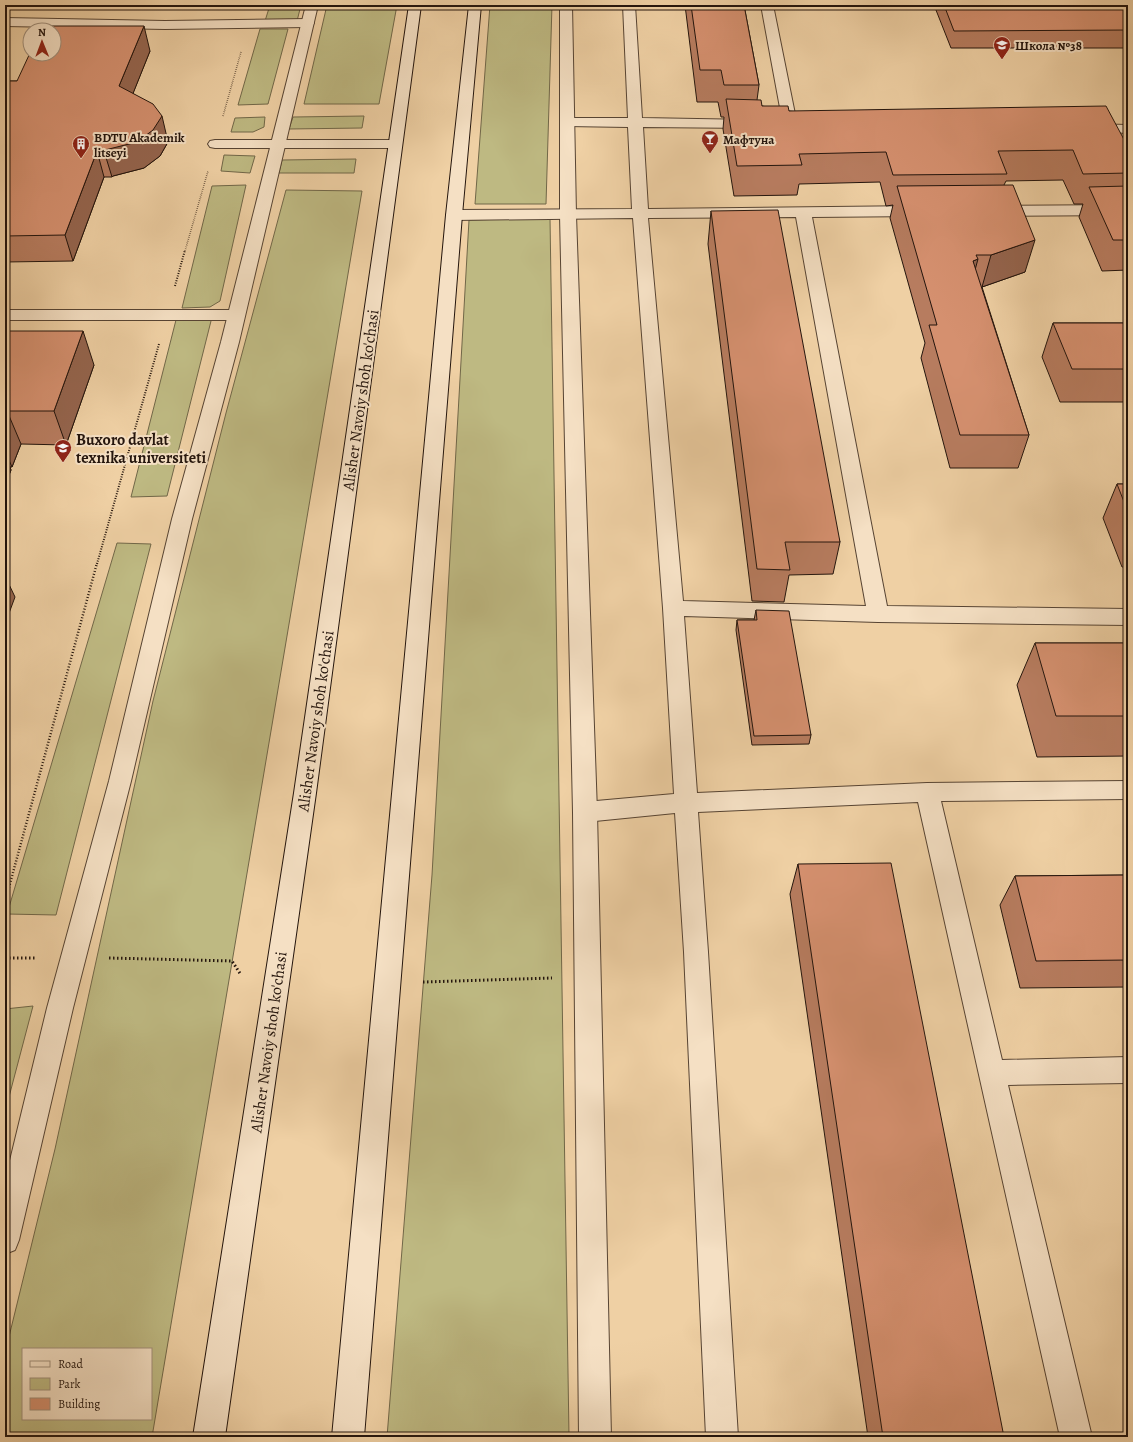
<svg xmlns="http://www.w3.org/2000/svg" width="1133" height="1442" font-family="Alegreya,serif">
<rect width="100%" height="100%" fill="#efd0a4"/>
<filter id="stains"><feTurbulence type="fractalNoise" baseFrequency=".005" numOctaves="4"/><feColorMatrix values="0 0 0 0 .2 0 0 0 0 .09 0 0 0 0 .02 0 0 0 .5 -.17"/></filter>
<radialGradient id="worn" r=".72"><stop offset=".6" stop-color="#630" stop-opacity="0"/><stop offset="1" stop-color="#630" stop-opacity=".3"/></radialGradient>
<path fill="#beb982" stroke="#716748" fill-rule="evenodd" d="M270 5H301L297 21H265Z
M327 5H397L379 104H304Z
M490 5H552L546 204H475Z
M260 29H288L268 104 238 105Z
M364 116 362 128 289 129 293 117Z
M265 117 264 127 253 132H231L235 118Z
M224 155 255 156 250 173 221 171Z
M356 159 354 173H279L282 160Z
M246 185 220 301 210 307 182 308 212 186Z
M286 190 362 191 152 1437H5V1353L55 1149 153 701 226 413ZM23 1349H151V1419H23Z
M550 218 569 1437H387L432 875 469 220Z
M177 316 212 317 167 496 131 497Z
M117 543 151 544 56 915 7 914Z
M33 1006 5 1112V1009Z"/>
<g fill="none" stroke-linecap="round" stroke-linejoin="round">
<defs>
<path id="service" d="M623 5H635L642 118 752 120 757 121 759 124 757 127 752 128 643 127 648 209 921 206 926 208 929 211 926 214 921 216 812 217 887 606 1128 609V625L878 622 684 616 697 793 927 783 1128 781V799L941 801 1002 1060 1128 1057V1083L1008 1085 1092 1437H1060L918 802 698 812 708 952 738 1437H706L684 952 675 813 585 822 577 819 573 812 577 805 585 802 674 794 663 608 633 218 454 220 448 218 446 215 448 212 454 210 632 209 628 127 567 126 562 125 560 122 562 119 567 118H628ZM796 217 866 606 683 601 648 218Z
M761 5H773L797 124 795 127 790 128 785 127 783 124Z
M5 18 165 21 307 19 312 20 314 23 312 26 307 27 165 29 5 26Z
M1089 124 1128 125V133L1084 131 1082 128 1084 125Z
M215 140H395L400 141 402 144 400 147 395 148H215L210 147 208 144 210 141Z
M1128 205V215L993 216 988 214 985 211 988 208 993 206Z
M5 310H236L242 311 244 315 242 319 236 320H5Z"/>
<path id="minor" d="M306 5H318L239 342 192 519 131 781 73 1008 19 1240 15 1250 5 1254V1181L47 1008 109 781 172 519 221 342Z
M560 5H572L576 215 597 812 611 1437H579L573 812 560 215Z"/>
<path id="secondary" d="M409 5H421L316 793 225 1437H193L294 793Z
M469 5H481L462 215 364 1437H332L446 215Z"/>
</defs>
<use href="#service" stroke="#574433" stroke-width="2"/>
<use href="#minor" stroke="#574433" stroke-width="2"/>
<use href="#secondary" stroke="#24150d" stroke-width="2"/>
<path stroke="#24150d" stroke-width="1.5" stroke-dasharray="0.5 1.5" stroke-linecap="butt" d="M223 116 241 52
M185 251 208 171"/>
<path stroke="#24150d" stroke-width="2" stroke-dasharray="1 1.5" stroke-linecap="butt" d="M175 286 185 250
M97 564 159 344"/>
<path stroke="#24150d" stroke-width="2.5" stroke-dasharray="1 2" stroke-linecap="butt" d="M5 902 97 563"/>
<path stroke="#24150d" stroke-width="3" stroke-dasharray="1.5 2.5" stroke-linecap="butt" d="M5 958H36
M109 958 232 961 241 975
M423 982 552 978"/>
<use href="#service" fill="#f5e0c4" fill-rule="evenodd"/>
<use href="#minor" fill="#f5e0c4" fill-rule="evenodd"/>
<use href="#secondary" fill="#f5e0c4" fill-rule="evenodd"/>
</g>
<path fill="#b77c5f" stroke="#24150d" d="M685 5H744L759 85 757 100 762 106 789 111 1128 147V270L1102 271 1079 217 1083 204H1074L1063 180 1006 181 1004 185 1025 272 982 287 1029 435 1018 468H950L921 358 925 343 890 218 893 205 886 206 880 182 799 184 797 195 734 196 723 129 724 117H721L718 102H697Z
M934 5H1128V48H951Z
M150 51 133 93 168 142 160 156 144 168 113 176 112 177H104L73 261 5 262V81H17Z
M711 211 840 542 833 574 789 575 784 602 752 601 708 244Z
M1053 323H1128V402H1060L1042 357Z
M5 334 94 365 66 445 21 444 12 467H10L11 470 5 485Z
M1117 484H1128V567H1122L1103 518Z
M756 610 811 735 809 744 752 745 736 630 737 620H754Z
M1035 643H1128V756L1037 757 1017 685Z
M798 864 1004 1437H868L790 894Z
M1128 875V987L1020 988 1000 905 1015 876Z"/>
<path fill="#95654e" stroke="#24150d" d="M144 26 150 51 126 111 119 86Z
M162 116 168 142 160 156 144 168 113 176 112 177 104 151 105 150Z
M97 151 104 177 73 261 65 235Z
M1035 240 1025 272 982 287 991 255Z
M978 259 969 292 973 261Z
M83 331 94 365 66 445 54 411Z
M7 411 21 444 12 467 5 451V416Z
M5 455 11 470 5 485Z
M5 576 15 597 5 624Z"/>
<path fill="#d5906f" stroke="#24150d" d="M691 5H744L759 85H724L721 70H700Z
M944 5H1128V30L954 31Z
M42 26H144L119 86 153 104 162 116 153 130 137 142 105 150 104 151H97L65 235 5 236V81H17L30 53V54H54V30H41Z
M726 99 761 100 762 106H788L789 111 1106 106 1128 147V173L1083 174 1073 150 998 151 1007 174 893 175 886 152 799 154 802 165 737 166Z
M1013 185 1035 240 991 255H976L978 259 973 261 1029 435H960L929 325H937L897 186Z
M1128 186V240H1113L1089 187Z
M778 210 840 542H785L790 570 757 569 711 211Z
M1053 323H1128V369H1072Z
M6 331H83L54 411H7L5 416V334Z
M1117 484H1128V512Z
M756 610 789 611 811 735 754 736 737 620H757Z
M1035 643H1128V716H1056Z
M891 863 1004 1437H883L798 864Z
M1128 875V960L1036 961 1015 876Z"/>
<defs>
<symbol id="school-pin" viewBox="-11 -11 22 30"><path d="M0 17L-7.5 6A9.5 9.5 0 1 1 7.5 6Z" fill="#8f2418" stroke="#f5e0c4"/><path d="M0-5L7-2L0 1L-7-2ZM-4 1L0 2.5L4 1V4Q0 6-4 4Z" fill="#fff"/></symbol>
<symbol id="bar-pin" viewBox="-11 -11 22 30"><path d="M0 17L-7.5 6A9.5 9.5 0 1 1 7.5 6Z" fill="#8f2418" stroke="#f5e0c4"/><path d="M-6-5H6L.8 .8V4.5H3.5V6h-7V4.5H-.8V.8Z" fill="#fff"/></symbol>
<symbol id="building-pin" viewBox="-11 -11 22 30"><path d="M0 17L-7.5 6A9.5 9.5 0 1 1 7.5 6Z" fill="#8f2418" stroke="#f5e0c4"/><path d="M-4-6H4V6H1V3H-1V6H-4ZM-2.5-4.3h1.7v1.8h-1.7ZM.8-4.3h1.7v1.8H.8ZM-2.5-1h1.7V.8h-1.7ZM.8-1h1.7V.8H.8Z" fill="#fff"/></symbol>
<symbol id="university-pin" viewBox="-11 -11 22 30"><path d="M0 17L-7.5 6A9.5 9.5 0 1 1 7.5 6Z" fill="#8f2418" stroke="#f5e0c4"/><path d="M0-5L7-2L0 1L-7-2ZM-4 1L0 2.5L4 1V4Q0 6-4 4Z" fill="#fff"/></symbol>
</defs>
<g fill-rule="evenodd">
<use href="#school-pin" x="992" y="35" width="20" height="27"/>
<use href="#bar-pin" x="700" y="129" width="20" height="27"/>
<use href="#building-pin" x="71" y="134" width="20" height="27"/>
<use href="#university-pin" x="53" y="438" width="20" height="27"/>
</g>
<g text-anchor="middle" stroke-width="4" stroke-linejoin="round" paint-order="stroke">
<g font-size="13" font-weight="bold" fill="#24150d" stroke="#f5e0c4" text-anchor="start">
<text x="1015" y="50">Школа №38</text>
<text x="94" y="142">BDTU Akademik<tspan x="94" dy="15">litseyi</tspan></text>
<text x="723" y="144">Мафтуна</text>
</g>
<g font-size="16" fill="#24150d" stroke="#f5e0c4">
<text transform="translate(360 400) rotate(-82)" y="6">Alisher Navoiy shoh ko'chasi</text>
<text transform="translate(315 721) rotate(-82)" y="6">Alisher Navoiy shoh ko'chasi</text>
<text transform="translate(268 1042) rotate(-82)" y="6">Alisher Navoiy shoh ko'chasi</text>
</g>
<g font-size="16" font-weight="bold" fill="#24150d" stroke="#f5e0c4" text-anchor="start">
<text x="76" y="445">Buxoro davlat<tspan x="76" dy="18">texnika universiteti</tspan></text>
</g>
</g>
<rect width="1133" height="1442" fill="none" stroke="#efd0a4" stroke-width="20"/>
<rect x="6" y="6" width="1121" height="1430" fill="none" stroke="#24150d" stroke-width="2"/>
<rect x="10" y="10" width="1113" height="1422" fill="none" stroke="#24150d"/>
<rect x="22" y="1348" width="130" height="72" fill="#f5e0c4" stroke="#a18f7b"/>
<rect x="30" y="1361" width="20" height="6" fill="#f5e0c4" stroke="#a18f7b"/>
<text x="58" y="1368" font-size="12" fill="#24150d">Road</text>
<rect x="30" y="1378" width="20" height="12" fill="#beb982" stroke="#a18f7b"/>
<text x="58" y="1388" font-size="12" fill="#24150d">Park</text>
<rect x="30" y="1398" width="20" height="12" fill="#d5906f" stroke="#a18f7b"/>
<text x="58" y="1408" font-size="12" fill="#24150d">Building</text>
<g transform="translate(42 42) rotate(359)"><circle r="19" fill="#f5e0c4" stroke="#a18f7b"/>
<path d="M0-3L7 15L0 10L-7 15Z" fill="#8f2418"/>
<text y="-6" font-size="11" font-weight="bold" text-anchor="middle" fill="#24150d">N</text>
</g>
<rect width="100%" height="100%" filter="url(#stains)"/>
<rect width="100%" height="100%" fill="url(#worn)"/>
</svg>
